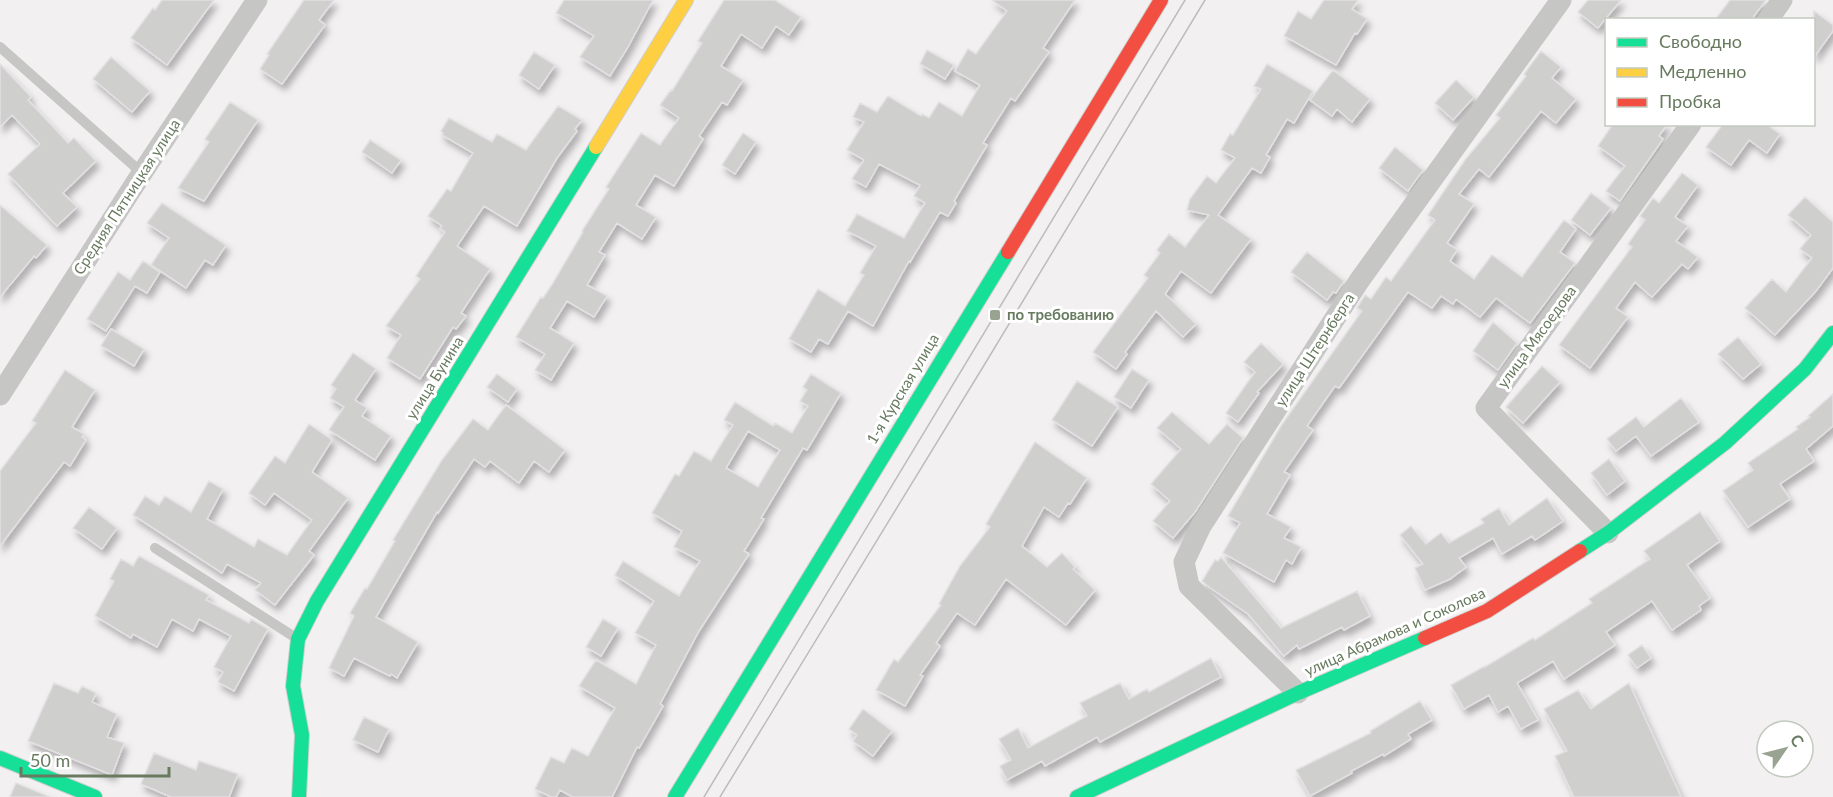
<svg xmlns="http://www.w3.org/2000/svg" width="1833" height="797" font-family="Lato,sans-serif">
<defs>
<filter id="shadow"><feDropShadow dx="3.5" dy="6" stdDeviation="3" flood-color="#0004"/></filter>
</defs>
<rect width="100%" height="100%" fill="#f3f0f2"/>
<path fill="#cfcfce" stroke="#e2e0e2" stroke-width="1.5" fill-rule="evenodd" filter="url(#shadow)" d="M162 0H214L167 65 131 38 153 8 155 10Z
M304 0H334L319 20 325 25 282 84 260 69 269 55 267 54Z
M564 0H653L628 47 610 76 580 57 594 36 556 13Z
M724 0H775L801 17 789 35 776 26 762 48 741 34 721 66 743 80 727 105 722 102 699 136 703 139 674 186 655 175 636 205 656 217 642 239 617 223 599 252 605 255 587 285 607 296 594 317 567 301 550 328 574 343 551 380 535 370 545 354 516 337 541 297 543 298 553 283 583 232 582 231 609 189 606 187 641 133 660 145 679 118 660 105 671 90 672 91 702 43 698 41Z
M992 0H1075L1043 48 1049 52 1015 101 1011 98 983 143 987 145 954 201 956 203 948 216 940 212 910 262 909 261 873 326 848 311 828 344 819 339 811 352 789 339 818 289 845 306 864 275 860 273 876 246 847 231 857 214 904 238 925 203 914 196 920 185 879 164 866 187 852 179 864 160 847 150 864 122 853 117 860 103 877 112 888 96 921 116 922 114 929 118 939 102 962 116 980 85 955 71 968 49 976 54 1007 11Z
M1324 0H1358L1352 9 1367 19 1357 34 1355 33 1336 65 1284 36 1298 11 1311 19Z
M1588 0H1621L1598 28 1578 12Z
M1730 0H1766L1751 20H1715Z
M1814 11 1833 25V31L1814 57Z
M927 50 954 65 945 79 920 64Z
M1541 51 1561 67 1552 78 1576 99 1556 123 1541 111 1489 177 1479 169 1459 194 1474 204 1447 243 1457 250 1450 261 1474 279 1492 255 1522 277 1564 220 1576 229 1560 252 1575 263 1530 323 1496 298 1480 317 1456 299 1453 304 1441 296 1432 308 1408 292 1339 388 1335 386 1307 426 1313 430 1284 472 1290 475 1267 514 1291 527 1284 538 1301 547 1292 564 1286 560 1274 582 1223 553 1240 523 1228 516 1281 426 1362 311 1357 308 1365 295 1371 299 1386 277 1391 281 1435 220 1428 215 1465 160 1500 118 1496 115 1526 76 1524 74Z
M534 52 555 65 539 89 519 75Z
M111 57 150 91 132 112 93 79Z
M0 64 31 97 28 100 68 143 74 138 96 161 63 193 77 207 57 226 8 174 40 144 12 115 0 127Z
M1267 64 1313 91 1294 123 1287 119 1266 155 1270 157 1261 173 1252 168 1218 215 1251 239 1211 293 1181 271 1165 294 1196 324 1183 337 1156 311 1125 352 1127 354 1116 369 1093 352 1148 278 1144 275 1160 253 1157 250 1169 234 1185 247 1209 215 1187 210 1190 199 1207 176 1216 183 1235 158 1221 150 1230 134 1233 135 1261 89 1254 86Z
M1333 70 1370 99 1352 122 1337 109 1332 116 1310 100Z
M1456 80 1474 97 1453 120 1435 103Z
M230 102 258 120 204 201 178 188 209 142 205 139Z
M558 106 582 120 575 129 577 131 557 158 517 226 484 206 457 246 490 269 461 313 466 316 456 329 453 327 420 379 387 358 401 335 386 326 420 279 416 276 445 232 440 229 442 226 428 216 447 189 451 191 473 153 442 135 443 133 441 131 449 118 492 142 497 134 526 150Z
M1613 124H1667L1659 136 1663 139 1620 201 1606 191 1625 166 1598 146Z
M1723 124H1766L1780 134 1767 153 1749 140 1731 165 1706 147Z
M743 133 756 142 735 174 722 165Z
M370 140 401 160 392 173 362 152Z
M1395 147 1423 170 1408 191 1379 168Z
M1682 173 1698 185 1675 217 1688 226 1676 241 1698 257 1688 269 1682 264 1652 297 1635 282 1616 308 1628 317 1590 368 1559 345 1632 247 1628 244 1645 220 1640 216 1653 198 1659 203Z
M1591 193 1611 208 1590 235 1571 220Z
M1805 197 1833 222V268L1816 291 1775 335 1745 308 1772 279 1786 292 1812 258 1800 249 1811 235 1788 215Z
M162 203 226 245 213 265 205 260 186 288 151 265 169 238 147 223Z
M0 205 47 245 36 258 34 256 0 297Z
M1307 252 1344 281 1336 293 1333 292 1327 300 1291 272Z
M143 261 160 272 147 293 135 286 106 331 87 319 118 272 130 280Z
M1493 322 1517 343 1498 370 1473 351Z
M111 329 144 349 134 366 101 346Z
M1738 337 1761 364 1743 379 1718 354Z
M1261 343 1283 364 1257 392 1259 393 1238 422 1226 413 1255 372 1244 362Z
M353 353 376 369 355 400 367 408 362 416 391 436 375 460 329 430 344 407 330 398 336 389 331 385Z
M1542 366 1560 382 1523 423 1506 407Z
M1132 369 1149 380 1131 408 1114 397Z
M65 370 95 390 72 427 84 434 82 437 86 440 70 466 64 462 0 546V471L36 423 32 421Z
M497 374 517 389 508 402 487 387Z
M811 374 841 393 807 450 803 448 761 518 764 519 744 551 749 554 699 631 660 704 663 706 639 748 637 747 612 797H573L560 790 556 797H551L535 789 551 757 564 763 572 748 588 756 615 708 579 686 596 660 636 684 656 645 635 633 654 601 615 575 623 561 679 596 700 561 674 547 682 531 652 513 675 474 679 476 694 451 711 461 733 425 724 420 735 402 773 426 775 423 792 433 808 406 800 401 807 390 803 387ZM748 431 780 450 758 487 726 468Z
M1077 381 1118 407 1092 446 1052 420Z
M1833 394V426L1806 449 1814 461 1780 484 1790 499 1748 527 1723 491 1753 470 1748 463 1798 429 1796 427 1810 417 1808 416Z
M1681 398 1699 422 1651 456 1636 436 1616 451 1607 439 1636 417 1644 427Z
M506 405 565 450 549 472 534 461 519 483 490 461 485 467 474 459 438 513 437 512 376 617 418 642 397 678 391 674 390 676 354 658 344 676 329 668 354 616 350 613 365 588 367 589 395 541 393 540 442 460 473 419 488 430Z
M1172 412 1209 444 1227 424 1243 438 1195 512 1173 538 1153 521 1170 501 1151 484 1181 449 1157 428Z
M309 424 332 440 312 472 348 498 309 551 314 555 275 605 255 590 261 583 227 564 222 573 133 515 145 496 159 505 165 496 191 512 209 481 223 489 207 519 254 547 258 539 287 555 312 520 274 493 265 505 249 493 275 456 285 463Z
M1035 442 1087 478 1070 504 1068 503 1059 517 1044 507 1022 546 1047 567 1062 553 1075 567 1073 569 1095 590 1066 625 1006 579 975 625 957 613 936 643 940 646 920 675 923 676 905 706 876 690 894 659 898 662 941 605 939 604 960 566 990 527 986 524Z
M1609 459 1625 481 1607 495 1591 473Z
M1547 498 1563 521 1535 540 1532 536 1502 554 1493 538 1459 558 1466 567 1450 579 1425 590 1415 568 1423 564 1400 535 1411 526 1426 544 1441 533 1449 543 1484 523 1481 519 1499 508 1509 525Z
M89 507 117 528 102 549 73 528Z
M1700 512 1720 541 1687 565 1710 598 1699 606 1701 610 1672 630 1652 601 1606 632 1615 645 1564 679 1553 661 1517 683 1538 720 1521 729 1508 706 1498 712 1489 695 1464 709 1451 685 1485 666V667L1533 638 1535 640 1592 603 1589 599 1650 559 1644 551Z
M139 556 209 595 206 600 249 623 251 619 268 629 234 691 218 682 223 672 214 667 231 636 199 619 193 631 172 619 157 647 133 634 131 638 95 616 114 581 110 579 121 559 133 566Z
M1221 557 1281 628 1357 591 1370 616 1344 630 1342 627 1299 649 1297 645 1284 656 1248 614 1209 587 1202 581 1215 560 1218 561Z
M603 619 618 628 601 656 586 647Z
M1642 645 1651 658 1637 668 1628 655Z
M1211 658 1221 677 1100 742 1097 737 1045 766 1042 761 1007 780 1000 766 1011 760 999 739 1018 728 1028 748 1087 716 1080 703 1120 683 1129 699 1147 689 1149 692Z
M54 683 78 693 82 686 96 693 92 702 117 714 107 737 124 743 112 775 28 741Z
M1629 683 1681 797H1574L1555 756 1567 751 1544 709 1578 690 1591 709Z
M1420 701 1432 720 1408 734 1411 739 1384 756 1383 754 1351 771 1352 773 1310 796 1296 770 1371 733 1370 731Z
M863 709 892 731 873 756 853 741 857 735 849 729Z
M364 717 389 729 378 752 353 740Z
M154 753 196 770 199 761 238 774 229 797H171L141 784Z
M16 783 50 797H10Z"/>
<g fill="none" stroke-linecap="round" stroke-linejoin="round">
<defs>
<path id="fast" d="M1580 551 1608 533 1725 443 1805 369 1833 333
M0 758 95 797
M299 797 302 735 293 686 298 639 317 601 596 147
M675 797 1008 252
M1077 797 1298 693 1425 638"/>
<path id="slow" d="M596 147 686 0"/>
<path id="jam" d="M1008 252 1161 0
M1425 638 1487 611 1580 551"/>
</defs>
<use href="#fast" stroke="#cfcfce" stroke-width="16"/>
<use href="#slow" stroke="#cfcfce" stroke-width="16"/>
<use href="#jam" stroke="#cfcfce" stroke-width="16"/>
<path stroke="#c6c6c5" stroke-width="10" d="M0 47 142 173
M155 548 296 638"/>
<path stroke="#c6c6c5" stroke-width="21" d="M1768 20 1782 0
M0 395 142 173 257 0
M1608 533 1486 408 1691 124
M1298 693 1189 586 1184 562 1201 526 1359 281 1561 0"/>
<use href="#fast" stroke="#16e098" stroke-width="14"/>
<use href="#slow" stroke="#ffcf43" stroke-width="14"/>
<use href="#jam" stroke="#f24e42" stroke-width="14"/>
<path stroke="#bcbdba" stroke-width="1.5" d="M704 797 1185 0
M720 797 983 367 1205 0"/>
</g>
<rect fill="#99a392" stroke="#fff" stroke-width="2" x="989" y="309" width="12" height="12" rx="3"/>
<g text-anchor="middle" stroke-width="6" stroke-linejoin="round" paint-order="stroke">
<g font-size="15" fill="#687a5f" stroke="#fff">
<text transform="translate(127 197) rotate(-57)" y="5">Средняя Пятницкая улица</text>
<text transform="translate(1537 337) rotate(-54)" y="5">улица Мясоедова</text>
<text transform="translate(1315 350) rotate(-57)" y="5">улица Штернберга</text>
<text transform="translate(435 378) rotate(-58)" y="5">улица Бунина</text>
<text transform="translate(903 389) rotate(-59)" y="5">1-я Курская улица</text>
<text transform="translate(1395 632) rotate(-24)" y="5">улица Абрамова и Соколова</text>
</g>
<g font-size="15" font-weight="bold" fill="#687a5f" stroke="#fff" text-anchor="start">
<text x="1007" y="320">по требованию</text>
</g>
</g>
<rect x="1605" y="18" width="210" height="108" fill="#ffffff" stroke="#c3cabf" stroke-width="1.5"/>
<rect x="1617" y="38" width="30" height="9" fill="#16e098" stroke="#c3cabf" stroke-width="1.5"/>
<text x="1659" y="48" font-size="18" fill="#687a5f">Свободно</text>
<rect x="1617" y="68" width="30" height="9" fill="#ffcf43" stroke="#c3cabf" stroke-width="1.5"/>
<text x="1659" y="78" font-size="18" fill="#687a5f">Медленно</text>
<rect x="1617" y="98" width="30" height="9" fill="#f24e42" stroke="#c3cabf" stroke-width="1.5"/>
<text x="1659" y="108" font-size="18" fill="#687a5f">Пробка</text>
<g transform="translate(1785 749) rotate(55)"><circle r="28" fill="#ffffff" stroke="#c3cabf" stroke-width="1.5"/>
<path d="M0-4.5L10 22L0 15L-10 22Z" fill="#99a392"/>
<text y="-9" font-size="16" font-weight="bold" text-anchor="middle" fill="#687a5f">С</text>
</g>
<path d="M21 767v9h148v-9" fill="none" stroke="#687a5f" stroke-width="3"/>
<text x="30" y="767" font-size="18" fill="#687a5f" stroke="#ffffff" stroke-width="4.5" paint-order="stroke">50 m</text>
</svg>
